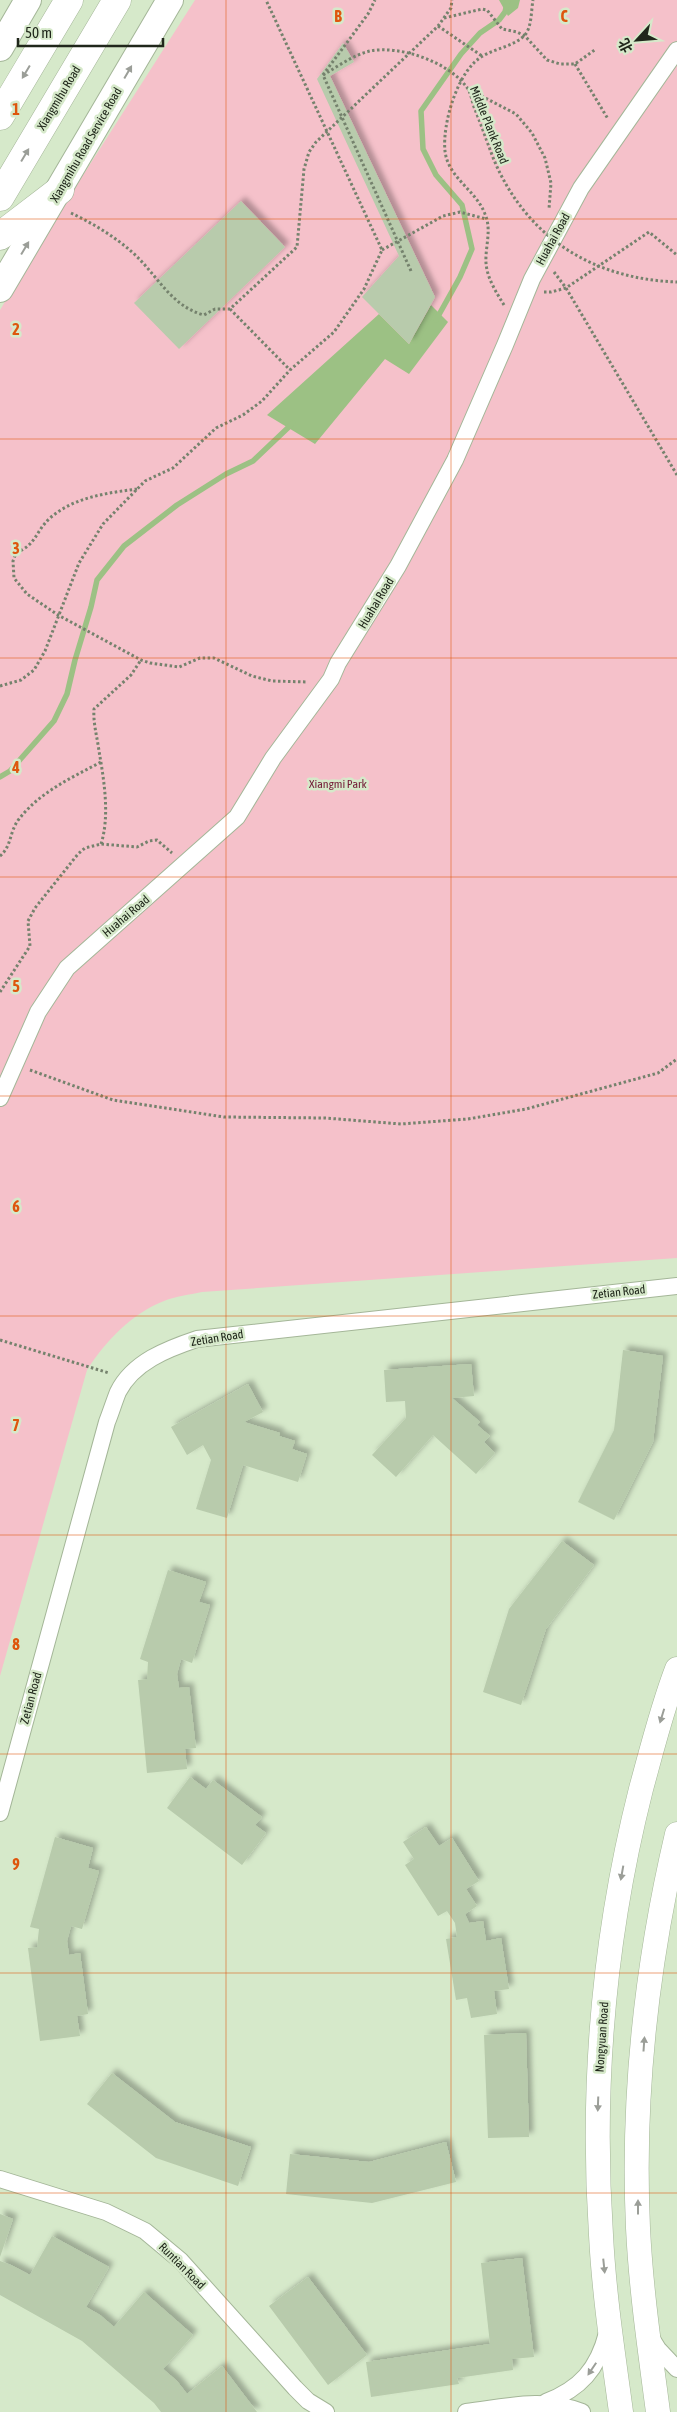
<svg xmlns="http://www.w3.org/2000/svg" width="677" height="2412" font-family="'Asap Condensed','Noto Sans SC',sans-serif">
<defs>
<filter id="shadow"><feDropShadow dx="4.5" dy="-4.5" stdDeviation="2.5" flood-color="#0004"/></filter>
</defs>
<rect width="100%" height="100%" fill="#d6e9ca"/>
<path fill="#f5c1ca" d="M195 0H677V1258L202 1292C189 1295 176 1296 164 1301 132 1313 105 1342 87 1370L0 1676V310L48 230Z"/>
<path fill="#9cc184" d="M499 0H520L518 8 508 16Z
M431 305 448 322 409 374 385 359 315 444 267 415 379 314 409 344Z"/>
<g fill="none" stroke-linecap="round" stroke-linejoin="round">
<path stroke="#9cc184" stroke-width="5.5" d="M436 320 460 277 472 249 462 205 436 175 423 149 421 111 461 54 480 33 499 20 505 12 508 0
M0 777 10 771 54 721 67 694 75 660 91 607 97 580 124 546 177 505 226 474 253 461 293 423"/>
</g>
<path fill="#b8cbac" filter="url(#shadow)" d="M343 43 354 62 330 76 435 297 409 344 362 297 399 256 317 79Z
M241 201 285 247 179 349 134 303Z
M623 1350 663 1356 653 1442 614 1520 578 1502 614 1430Z
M471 1364 474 1396 452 1398 480 1422 477 1425 490 1436 484 1442 495 1453 476 1474 433 1435 396 1477 372 1455 406 1418 405 1401 386 1402 384 1370Z
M248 1384 263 1412 244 1422 280 1433 279 1436 295 1441 292 1449 307 1454 298 1482 243 1465 227 1518 196 1509 211 1460 203 1445 187 1455 171 1427Z
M562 1541 594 1565 546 1629 521 1705 483 1692 509 1609Z
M168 1570 206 1582 199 1602 210 1605 192 1663 181 1659 177 1674 179 1688 189 1687 196 1748 185 1749 187 1769 147 1773 138 1680 147 1679 148 1662 140 1659Z
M190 1777 206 1789 213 1780 262 1817 255 1825 266 1833 242 1865 167 1808Z
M426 1827 439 1846 452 1838 479 1881 466 1889 477 1906 465 1914 469 1923 483 1921 486 1941 501 1938 509 1989 494 1991 497 2014 471 2018 467 1998 456 2000 446 1939 457 1937 455 1923 447 1911 438 1916 405 1865 414 1859 403 1842Z
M55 1837 93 1848 88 1868 99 1871 82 1929 71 1926 67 1941 69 1955 80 1953 88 2014 77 2016 80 2036 40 2041 28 1948 37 1947 39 1929 30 1927Z
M526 2033 529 2137 488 2138 484 2035Z
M112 2073 175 2122 251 2147 238 2186 156 2158 87 2104Z
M446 2142 456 2182 372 2203 286 2194 290 2154 369 2162Z
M0 2214 13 2219 0 2257Z
M52 2236 109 2267 86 2307 100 2315 114 2327 144 2292 193 2335 163 2369 177 2381 187 2394 222 2366 257 2412H161L154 2403 82 2341 0 2295V2261L11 2265 30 2275Z
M522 2258 534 2357 512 2359 513 2370 457 2378 459 2384 371 2397 366 2362 490 2344 481 2263Z
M308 2277 367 2355 328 2385 269 2306Z"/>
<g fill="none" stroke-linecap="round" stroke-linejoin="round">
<defs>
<path id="street" d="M0 1098 38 1012 67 968 237 817 273 758 331 679 338 663 398 566 455 460 505 345 532 279 581 188 677 50
M0 1813 107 1422C111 1412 114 1402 118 1392 133 1362 167 1349 197 1339L677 1286
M0 2179 106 2212 145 2231 181 2261 295 2388 308 2401 326 2412
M650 2336 658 2349 677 2369
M546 2402C580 2389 598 2369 607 2333
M466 2412C507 2407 543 2397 582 2412"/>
<path id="secondary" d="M621 2412C613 2353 604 2294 601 2235 591 2085 604 1935 641 1789 652 1749 662 1708 677 1669
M658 2412C650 2351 641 2290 638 2228 632 2096 647 1962 677 1834"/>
<path id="primary" d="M0 48 28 0
M0 289 170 0"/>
<path id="highway" d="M0 116 69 0
M0 197 117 0
M0 236 60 190"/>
</defs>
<use href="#street" stroke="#a4b698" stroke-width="18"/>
<use href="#secondary" stroke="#a4b698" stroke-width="25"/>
<use href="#primary" stroke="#a4b698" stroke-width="28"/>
<use href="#highway" stroke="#a4b698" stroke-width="29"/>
<path stroke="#75826d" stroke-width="3" stroke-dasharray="2.5 2.5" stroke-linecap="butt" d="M444 18 482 9 487 10 502 29 517 32 525 36 547 60 560 64H575L596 49
M438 26 482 56
M575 64 608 119
M323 75 368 14 375 0
M468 89 516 114 532 133 545 158 551 183 549 209
M71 213C92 223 114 236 132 252 157 274 170 306 204 315L215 309H230L297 247 304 169 309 152 316 142 438 26 451 8 452 0
M382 250 443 216 460 212 486 219
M554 272 566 288 677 475
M544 292H551L566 288 649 232 677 255
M504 305C496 292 487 278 486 263 485 247 492 230 485 214 476 190 448 178 445 151 442 124 458 69 483 56 496 48 512 47 524 36 532 28 531 11 533 0
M230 309 290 370
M137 489C107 493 74 497 50 518 35 532 37 544 16 553L13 561 14 578 27 594 58 615 141 660 150 663 179 667 200 658H214L252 676 272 681 308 682
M0 686 21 680 34 670 45 651 79 563 103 524 145 481 173 468 216 428 243 415 262 401 290 370 334 332 364 289 382 250 266 0
M101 844C110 816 104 780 99 751 97 736 93 723 94 709L131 675 141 660
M0 856C12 846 9 832 19 819 40 792 71 778 101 762
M0 992 30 946 28 921 35 908 78 854 85 848 101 844 137 847 149 841 157 840 172 853
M30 1070 113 1100 224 1117 325 1118 401 1124 468 1119 526 1109 658 1073 677 1059
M0 1340 109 1373"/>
<use href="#street" stroke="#fff" stroke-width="16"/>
<use href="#secondary" stroke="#fff" stroke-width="24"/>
<use href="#primary" stroke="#fff" stroke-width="26"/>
<use href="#highway" stroke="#fff" stroke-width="28"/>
<path stroke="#75826d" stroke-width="3" stroke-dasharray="2.5 2.5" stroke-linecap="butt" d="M411 271 323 75C337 67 353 55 370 51 400 45 450 62 468 89 471 94 472 101 474 107 481 124 487 142 494 160 527 238 593 279 677 282"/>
</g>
<defs><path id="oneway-solid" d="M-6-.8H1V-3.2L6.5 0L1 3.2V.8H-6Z" transform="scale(1.25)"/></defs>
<g fill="#9b9e98">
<use href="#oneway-solid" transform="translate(26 72) rotate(121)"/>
<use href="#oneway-solid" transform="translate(128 72) rotate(-60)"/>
<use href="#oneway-solid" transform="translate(25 155) rotate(-59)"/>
<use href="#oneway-solid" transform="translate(25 248) rotate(-59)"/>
<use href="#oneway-solid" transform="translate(662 1716) rotate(107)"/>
<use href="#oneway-solid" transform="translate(622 1873) rotate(100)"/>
<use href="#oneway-solid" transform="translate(644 2044) rotate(-86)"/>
<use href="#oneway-solid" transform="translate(598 2104) rotate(92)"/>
<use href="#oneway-solid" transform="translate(638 2207) rotate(-90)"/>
<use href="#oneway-solid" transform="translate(604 2266) rotate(84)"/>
<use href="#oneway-solid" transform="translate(592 2369) rotate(124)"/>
</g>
<path fill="none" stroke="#de560d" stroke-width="1" stroke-opacity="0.55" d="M226 0V2412M451 0V2412M0 219H677M0 439H677M0 658H677M0 877H677M0 1096H677M0 1316H677M0 1535H677M0 1754H677M0 1973H677M0 2193H677"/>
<g text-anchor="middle" stroke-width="5" stroke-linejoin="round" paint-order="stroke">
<g font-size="12" fill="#20271b" stroke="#d6e9ca">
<text transform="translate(59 98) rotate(-59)" y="4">Xiangmihu Road</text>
<text transform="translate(489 125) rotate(68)" y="4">Middle Plank Road</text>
<text transform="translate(86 145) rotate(-60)" y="4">Xiangmihu Road Service Road</text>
<text transform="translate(553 239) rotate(-61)" y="4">Huahai Road</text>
<text transform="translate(376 603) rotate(-59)" y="4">Huahai Road</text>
<text transform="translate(126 916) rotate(-40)" y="4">Huahai Road</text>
<text transform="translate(619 1292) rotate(-6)" y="4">Zetian Road</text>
<text transform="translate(217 1338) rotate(-9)" y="4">Zetian Road</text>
<text transform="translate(31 1698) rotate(-75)" y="4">Zetian Road</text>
<text transform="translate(602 2037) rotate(-86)" y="4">Nongyuan Road</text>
<text transform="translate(182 2266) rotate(45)" y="4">Runtian Road</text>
</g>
<g font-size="12" fill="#731b37" stroke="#d6e9ca">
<text x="338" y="788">Xiangmi Park</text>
</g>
</g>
<g font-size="16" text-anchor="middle" font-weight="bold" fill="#de560d" stroke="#d6e9ca" stroke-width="5" stroke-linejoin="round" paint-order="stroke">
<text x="338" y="22">B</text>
<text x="564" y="22">C</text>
<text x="16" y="115">1</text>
<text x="16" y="335">2</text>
<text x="16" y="554">3</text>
<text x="16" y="773">4</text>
<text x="16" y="992">5</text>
<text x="16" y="1212">6</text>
<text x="16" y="1431">7</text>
<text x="16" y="1650">8</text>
<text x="16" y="1870">9</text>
</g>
<g transform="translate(637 40) rotate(244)" stroke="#d6e9ca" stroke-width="4" paint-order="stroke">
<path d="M0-4L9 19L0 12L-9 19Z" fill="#20271b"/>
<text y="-8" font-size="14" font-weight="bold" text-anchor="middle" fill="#20271b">北</text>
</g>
<path d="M18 38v8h145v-8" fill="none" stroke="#20271b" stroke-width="2.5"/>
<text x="25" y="38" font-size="15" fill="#20271b" stroke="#d6e9ca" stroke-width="4" paint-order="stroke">50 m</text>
</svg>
